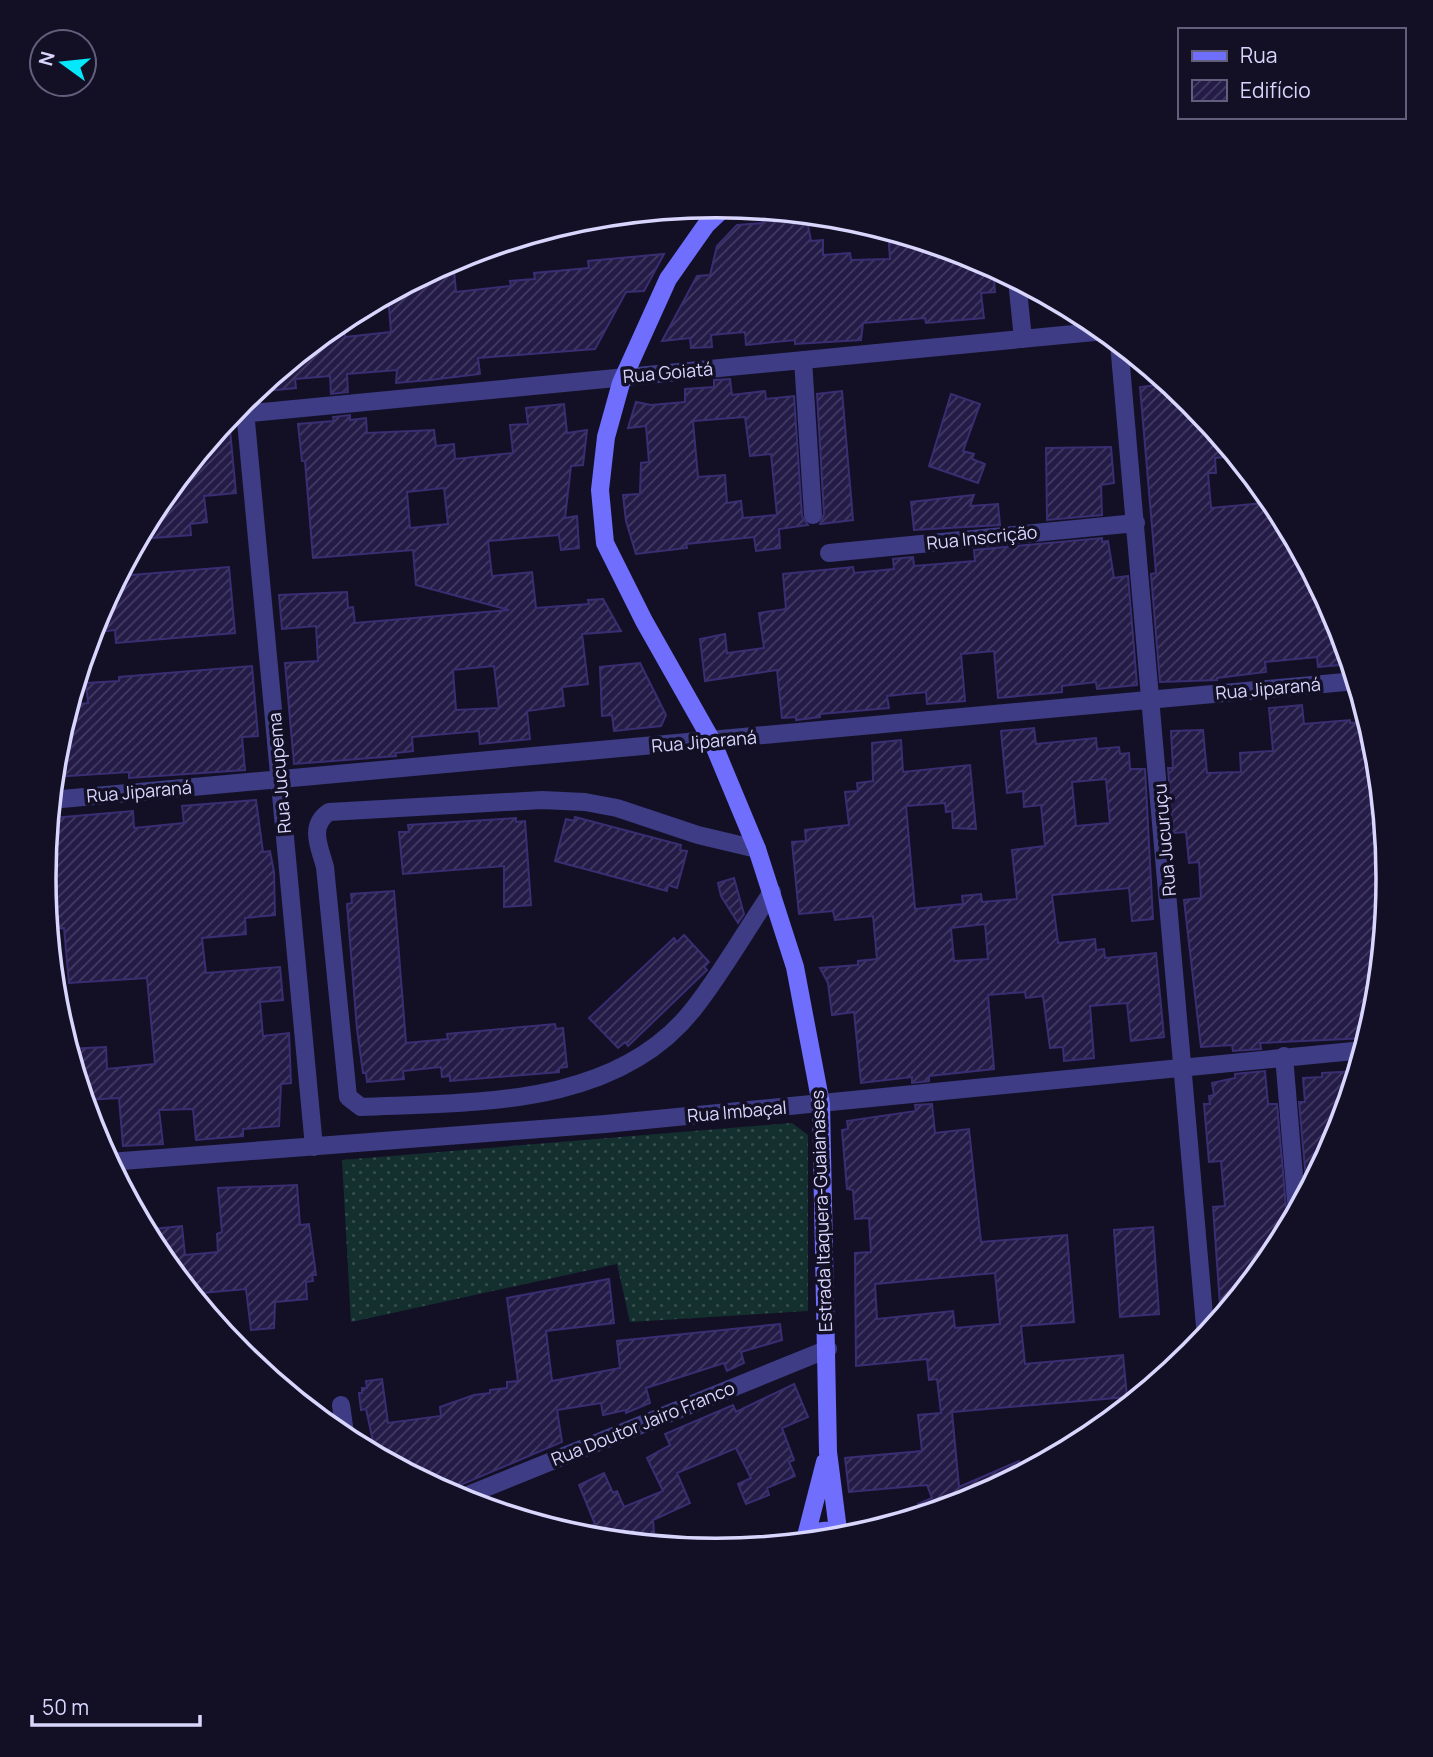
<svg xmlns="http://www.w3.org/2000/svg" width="1433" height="1757" font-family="Manrope,sans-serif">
<defs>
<pattern id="grass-dots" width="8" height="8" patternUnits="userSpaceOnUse" patternTransform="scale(1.75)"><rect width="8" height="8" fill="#13302e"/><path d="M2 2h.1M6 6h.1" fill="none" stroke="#354d4d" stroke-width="1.8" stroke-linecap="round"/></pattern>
<pattern id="building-hatch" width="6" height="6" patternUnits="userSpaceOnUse" patternTransform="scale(1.75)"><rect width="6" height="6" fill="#241c47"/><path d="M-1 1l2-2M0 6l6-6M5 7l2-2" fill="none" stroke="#433c63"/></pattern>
</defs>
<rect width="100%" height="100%" fill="#131026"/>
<path fill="url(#grass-dots)" d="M792 1123 808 1135V1311L630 1322 617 1264 351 1322 342 1160Z"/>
<path fill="url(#building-hatch)" stroke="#3a2e72" stroke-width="2" fill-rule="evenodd" d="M762 210 806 215 811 241 823 240V255L850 253 851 260 890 259 888 231 974 257 993 267 995 292 981 293 984 318 926 323 925 318 863 323 861 340 795 344V340L746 345 745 332 711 335 712 347 691 348 690 338 662 341 697 276 710 275 717 246 737 225 763 223Z
M664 254 644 291 626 292 595 349 478 358 480 374 430 380 396 383 397 370 347 374 348 392 331 394 330 376 295 379 296 388 254 392 343 319 345 337 391 332 388 295 453 260 456 292 511 286 510 281 535 279 534 273 589 268 588 261Z
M1155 372 1192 403 1236 456 1215 458 1216 473H1208L1211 508 1274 502 1338 621 1351 664 1318 667 1317 657 1265 662 1266 672 1217 678V680L1160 682 1151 574 1156 573 1140 387 1156 385Z
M730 379 732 395 765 391 766 399 794 396 802 516 808 525 779 529 780 548 756 551 754 537 686 544 687 548 636 554 626 521 623 495 640 494 641 463 649 462 646 426 628 428 636 402 651 405 685 402V389L714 387V380ZM745 417 750 456 771 454 777 515 743 518 741 501 727 503 725 475 698 477 693 421Z
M842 391 853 520 820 524 824 514 817 394Z
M951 394 980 404 963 451 974 454 972 459 985 464 978 483 929 466Z
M564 404 567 433 587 430 583 465 571 466 565 518 577 516 579 548 561 550 559 535 488 541 492 576 532 572 536 608 589 604 588 600 603 599 621 631 582 634 588 684 562 687 564 706 527 711 530 739 480 744 479 731 412 737 413 751 395 753 396 756 294 764 285 663 318 661 316 626 282 629 279 595 347 592 348 608 353 607 355 623 509 610 416 585 413 550 313 558 305 461H302L298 424 334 421 333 417 350 415V420L366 418 367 433 434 430 436 446 454 444 455 459 513 453 510 425 528 424 526 408ZM444 488 448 524 410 528 407 492ZM494 666 499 708 456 710 453 670Z
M218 430H230L236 493 204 496 207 522 190 524 191 535 139 539 157 504Z
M1111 447 1114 483 1101 485 1102 515 1047 520 1046 448Z
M974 495 970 506 998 504 1000 525 914 530 911 502Z
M1102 538V542L1108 541 1114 578 1128 576 1137 685 1097 689 1096 682 1062 686V692L998 698 994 651 961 654 965 701 927 704 926 692 887 696 889 708 820 714V717L796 720V717L782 718 777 670 705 681 700 639 725 634 727 653 764 648 759 613 786 609 783 574 853 567 854 573 894 569 893 559 913 557 914 566 975 561 974 550Z
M229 567 235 633 116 643 115 630 91 633 101 611 113 609 111 590 119 576Z
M640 663 666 715 661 726 614 731 612 715 602 716 600 667Z
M252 666 258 736 242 737 245 770 129 778V772L54 777 57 747 70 705 88 703 86 683 119 681V677Z
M1302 705 1304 724 1350 720V723L1369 722 1371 731 1382 828H1377L1381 867 1388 865 1389 879 1376 1010 1374 1016 1365 1017 1367 1038 1260 1043 1261 1049 1233 1051 1232 1045 1201 1047 1184 900 1201 898 1199 862 1189 863 1186 832 1173 833 1168 768H1173L1171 731 1203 730 1207 773 1241 772 1240 753 1273 751 1269 708Z
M1034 728 1036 744 1096 738 1097 749 1119 747 1120 754 1129 753 1130 769H1145L1153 919 1132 921 1129 888 1052 895 1058 943 1095 939 1096 950 1104 949 1105 958 1156 953 1164 1037 1131 1041 1127 1003 1090 1006 1094 1058 1064 1061 1063 1047 1050 1048 1043 996 1026 998 1025 992 988 995 994 1069 929 1076V1081L912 1083V1077L861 1083 854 1012 832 1015 828 983 820 968 858 965V961L877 959 873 916 835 920 833 911 799 914 792 842 806 841 805 830 849 825 845 792 858 791 857 783 873 781 872 743 901 740 903 772 970 765 972 786 976 829 953 828 952 811 946 812 945 803 906 806 915 909 963 904 962 896 981 894 982 902 1017 899 1012 850 1045 846 1041 805 1024 807 1023 791 1007 793 1001 731ZM1106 779 1110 823 1076 826 1072 782ZM985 924 988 959 954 961 951 928Z
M256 800 263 852 270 851 274 872 275 915 245 918 246 934 202 938 206 973 280 967 283 1000 260 1002 263 1036 289 1033 291 1083 281 1084 279 1126 243 1129V1136L196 1140 193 1109 159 1110 163 1144 123 1146 119 1098 84 1100 68 1049 106 1047 107 1069 155 1064 147 978 69 983 64 928 49 929 44 878 48 835H55L53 818 133 811 134 828 184 823 182 806Z
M575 817 681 845 680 850 687 851 677 888 668 885 667 891 555 861 566 819 574 821Z
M516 818V822L525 821 531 905 504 907V866L403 874 399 832H409L408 825Z
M734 878 744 914 738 923 721 896 718 883Z
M394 891 406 1043 448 1039 447 1034 555 1024 556 1029 563 1028 567 1067 559 1068V1072L450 1081V1076L442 1077 441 1067 403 1071 404 1079 367 1082 366 1073H363L357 1029 347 904 352 903 351 894Z
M684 935 709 962 704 967 707 970 628 1046 625 1042 618 1048 589 1018 674 938 677 942Z
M1265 1071 1268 1104H1277L1288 1229 1276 1253 1221 1319 1213 1207 1225 1206 1221 1161 1209 1162 1204 1104H1210L1209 1096 1214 1095 1212 1083 1235 1078V1074Z
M1358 1071 1338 1136 1307 1190 1299 1102H1305L1303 1078 1322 1077V1073Z
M932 1104 935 1133 969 1129 981 1242 1067 1235 1074 1322 1021 1326 1025 1364 1123 1355 1127 1397 952 1412 959 1487 1019 1461 1024 1473 974 1500 922 1516 918 1504 932 1498 927 1485 849 1492 845 1458 922 1451 918 1415 941 1413 937 1379 929 1380 927 1359 856 1366 855 1253 871 1252 869 1218 855 1219 853 1190 847 1189 842 1130 848 1129 847 1121 916 1111 915 1105ZM995 1273 1000 1324 955 1328 953 1311 877 1319 875 1284Z
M297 1185 300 1225 309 1224 316 1275H312L313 1281 306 1282 307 1299 275 1302 274 1328 251 1330 246 1289 191 1294 155 1247 153 1229 182 1226 185 1255 218 1252 217 1234 222 1232 218 1188Z
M1153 1227 1159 1314 1120 1317 1114 1230Z
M609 1279 614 1323 546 1331 552 1381 620 1368 617 1341 780 1324 782 1340 741 1352 744 1363 727 1371 724 1363 646 1388 650 1403 626 1413V1410L603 1415 601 1403 557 1410 562 1442 444 1492 376 1455 366 1409 361 1410 359 1393H362V1388H367L366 1381 382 1379 388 1423 441 1416 440 1407 474 1395 490 1393V1390L507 1388V1382L518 1381 507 1298Z
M794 1384 808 1417 782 1428 794 1460 789 1462 795 1476 767 1488 769 1495 746 1504 738 1484 751 1478 736 1448 677 1473 690 1503 653 1520 655 1545 570 1534 595 1524 579 1485 604 1473 613 1493 617 1491 624 1507 663 1491 647 1458 670 1445 665 1434 733 1405 736 1412Z"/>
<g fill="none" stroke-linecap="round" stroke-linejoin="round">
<path stroke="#3d3c84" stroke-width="18" d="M1017 280 1023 339
M1119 343 1206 1338
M803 360 813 515
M244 400 314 1147
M231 415 1105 331
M829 553 1136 523
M51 800 1356 681
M757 849 698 835 617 808 585 802 542 800 329 812C308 826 320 848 325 867L348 1097 361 1107C474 1102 618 1108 695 1007 723 971 746 930 772 892
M1284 1056 1297 1212
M109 1162 605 1124 1364 1050
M341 1405 346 1440
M458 1499 828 1349"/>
<path stroke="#6f6efd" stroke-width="18" d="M725 207 706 225 668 279 621 383 606 437 600 490 605 543 644 621 712 741 757 849 795 967 821 1104 828 1452 838 1530
M806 1536 825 1462
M800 1542C816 1528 835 1528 855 1536"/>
</g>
<g text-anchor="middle" stroke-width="7" stroke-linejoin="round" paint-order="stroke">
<g font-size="18" fill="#d9d6fe" stroke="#131026">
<text transform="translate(668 373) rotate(-5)" y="6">Rua Goiatá</text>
<text transform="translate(982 538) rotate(-6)" y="6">Rua Inscrição</text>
<text transform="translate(1268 689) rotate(-5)" y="6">Rua Jiparaná</text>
<text transform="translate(704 742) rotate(-5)" y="6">Rua Jiparaná</text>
<text transform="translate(280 773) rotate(-95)" y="6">Rua Jucupema</text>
<text transform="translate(139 792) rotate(-5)" y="6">Rua Jiparaná</text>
<text transform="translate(1165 840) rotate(-95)" y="6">Rua Jucuruçu</text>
<text transform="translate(737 1112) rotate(-5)" y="6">Rua Imbaçal</text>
<text transform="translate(822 1211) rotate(-92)" y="6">Estrada Itaquera-Guaianases</text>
<text transform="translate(643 1424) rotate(-22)" y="6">Rua Doutor Jairo Franco</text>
</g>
</g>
<path d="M0 0H1433V1757H0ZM56 878a660 660 0 1 1 1320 0a660 660 0 1 1-1320 0Z" fill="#131026" fill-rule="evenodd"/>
<path fill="none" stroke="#d9d6fe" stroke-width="3.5" d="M56 878a660 660 0 1 1 1320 0a660 660 0 1 1-1320 0Z"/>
<rect x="1178" y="28" width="228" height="91" fill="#131026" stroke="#625f7c" stroke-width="2"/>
<rect x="1192" y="51" width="35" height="10" fill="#6f6efd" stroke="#625f7c" stroke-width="2"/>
<text x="1240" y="63" font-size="21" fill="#d9d6fe">Rua</text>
<rect x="1192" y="80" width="35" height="21" fill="url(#building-hatch)" stroke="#625f7c" stroke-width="2"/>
<text x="1240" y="98" font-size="21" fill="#d9d6fe">Edifício</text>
<g transform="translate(63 63) rotate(285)"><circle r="33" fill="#131026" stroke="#625f7c" stroke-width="2"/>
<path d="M0-5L12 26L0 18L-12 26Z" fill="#05e8fb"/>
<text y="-10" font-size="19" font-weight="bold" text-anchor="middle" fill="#d9d6fe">N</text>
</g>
<path d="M32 1715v10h168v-10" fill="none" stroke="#d9d6fe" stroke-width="3.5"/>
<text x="42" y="1715" font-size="21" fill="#d9d6fe" stroke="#131026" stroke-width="5" paint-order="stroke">50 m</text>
</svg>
